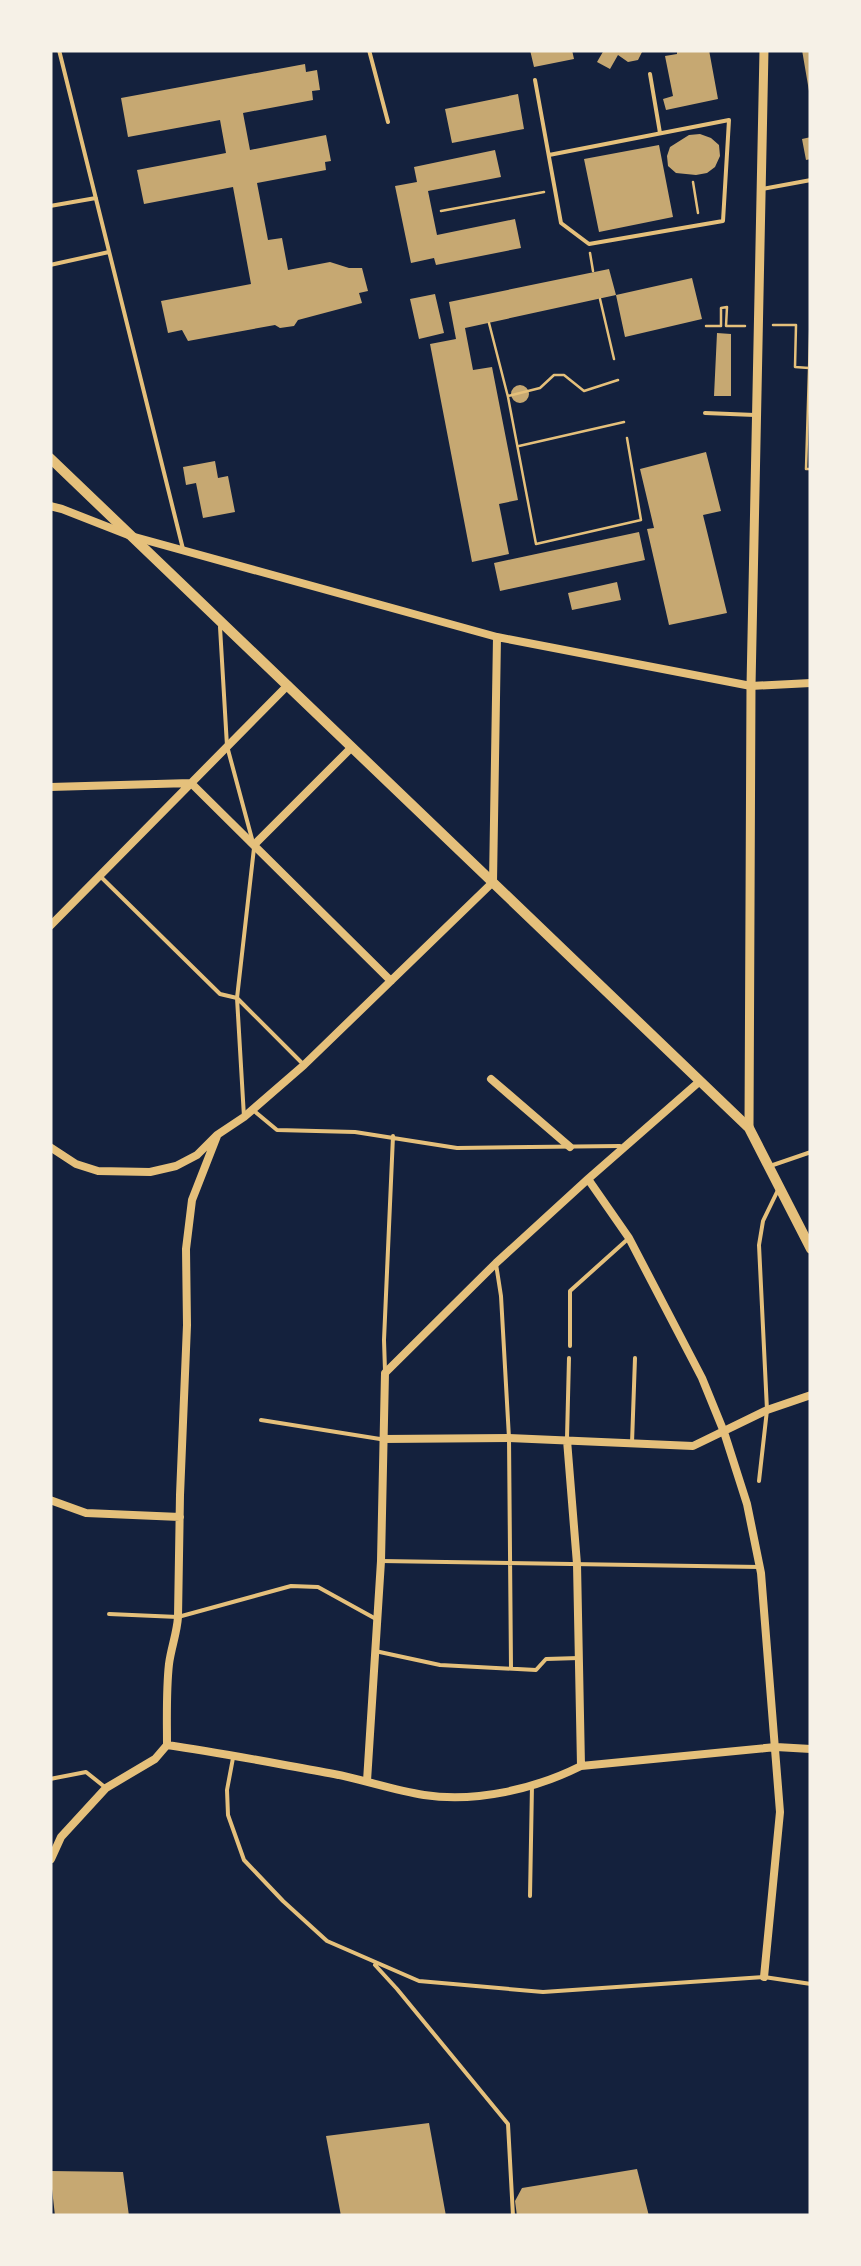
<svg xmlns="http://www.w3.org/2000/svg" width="861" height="2266" font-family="'Playfair Display',serif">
<rect width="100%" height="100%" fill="#14213d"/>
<path fill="#c6a872" d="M530 50H572L574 59 534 67Z
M604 50H643L638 60 628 62 618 55 610 69 597 62Z
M677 50H709L718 99 666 110 663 99 673 96 665 56 677 54Z
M802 50H811V91H809Z
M305 64 306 72 317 70 320 90 312 91 313 100 243 113 250 150 326 135 331 161 325 162 326 170 257 183 268 240 282 238 288 270 330 262 349 268H362L368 291 359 293 362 303 298 320 294 326 280 328 275 325 188 341 182 330 168 333 161 301 251 284 233 187 144 204 137 170 226 153 220 120 128 137 121 98Z
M518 94 524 129 452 143 445 109Z
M700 134 711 138 719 145 720 156 715 167 707 173 696 175 676 173 668 166 667 156 670 147 689 135Z
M811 137V159L806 160 802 139Z
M659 145 673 217 599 232 584 159Z
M495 150 501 177 428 191 437 235 515 219 521 248 436 265 434 258 411 263 395 186 417 182 414 167Z
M609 269 616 295 465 328 473 370 492 367 518 500 499 504 509 554 472 562 430 344 456 339 449 302Z
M692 278 702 319 625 337 616 295Z
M435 294 444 333 419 339 410 299Z
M717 333 731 334V396H714Z
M511 394a9 9 0 1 1 18 0a9 9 0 1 1-18 0Z
M706 452 721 511 703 515 727 613 669 625 647 529 654 528 640 469Z
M215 461 218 478 228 476 235 512 203 518 196 483 186 485 183 467Z
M639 532 645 560 500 591 494 563Z
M617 582 621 600 572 610 568 593Z
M429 2123 446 2216H341L326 2136Z
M637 2169 649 2216H517L515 2201 522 2188Z
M50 2171 123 2172 129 2216H55Z"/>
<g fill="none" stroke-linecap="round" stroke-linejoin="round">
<path stroke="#e5c07b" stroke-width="2.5" d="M693 182 698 213
M441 211 544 192
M590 253 593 271
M600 299 614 359
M811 305 806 469H811
M489 323 508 397 536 544 641 520 627 438
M773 325H796L795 367 809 368
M706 326H721V308L727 307 726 326H745
M508 396 540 388 554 375H564L584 391 618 380
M519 446 624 422"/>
<path stroke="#e5c07b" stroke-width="4" d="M59 50 183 549
M369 50 388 122
M650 74 660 133
M535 80 561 223 589 244 723 221 729 120 549 155
M762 189 811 180
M50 206 96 198
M50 265 109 252
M705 413 755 415
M220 627 227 746 252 839
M100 876 220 994 237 998 304 1065
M253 1110 277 1130 355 1132 457 1148 620 1146
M244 1117 237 998 254 848
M773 1165 811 1152
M496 1264 501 1296 509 1438 511 1668
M570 1346V1291L629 1238
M385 1371 384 1340 393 1136
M261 1420 380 1439
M567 1438 569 1358
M632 1443 635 1358
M759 1481 767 1410 759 1245 763 1221 778 1190
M381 1561 760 1567
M109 1614 178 1617 291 1586 318 1587 376 1619
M375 1651 440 1665 536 1670 546 1659 579 1658
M233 1758 227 1790 228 1815 244 1860 283 1901 327 1941 419 1981 543 1992 764 1977 811 1984
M50 1779 86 1772 106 1788
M530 1896 532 1785
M375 1965 397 1989 508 2124 513 2216"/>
<path stroke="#e5c07b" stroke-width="8" d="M50 506 62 509 131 536 497 637 751 686 811 683
M50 787 191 783 391 981
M254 845 352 747
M50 926 288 685
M491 1079 570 1147
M50 1147 76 1164 98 1171 150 1172 176 1166 197 1155 217 1135 244 1117 304 1065 493 882 497 637
M588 1179 629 1238 702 1378 724 1432 747 1504 761 1573 780 1812 764 1977
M383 1439 509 1438 693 1446 767 1410 811 1395
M567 1440 577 1564 581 1766
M50 1500 86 1513 180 1517
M167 1745C167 1718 166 1691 169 1664 171 1648 177 1633 178 1617L180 1495 187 1325 186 1249 192 1200 217 1136
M367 1781 381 1561 385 1373 496 1263 588 1179 700 1081
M51 1859 61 1837 106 1788 155 1759 167 1745C223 1753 278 1764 334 1774 364 1780 394 1790 424 1795 476 1803 535 1789 581 1766L776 1747 811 1749"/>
<path stroke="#e5c07b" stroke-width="9" d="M749 1128 751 686 764 50"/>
<path stroke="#e5c07b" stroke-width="10" d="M50 458 749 1128 811 1249"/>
</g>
<rect width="861" height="2266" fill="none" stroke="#f6f1e7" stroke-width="105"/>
</svg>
